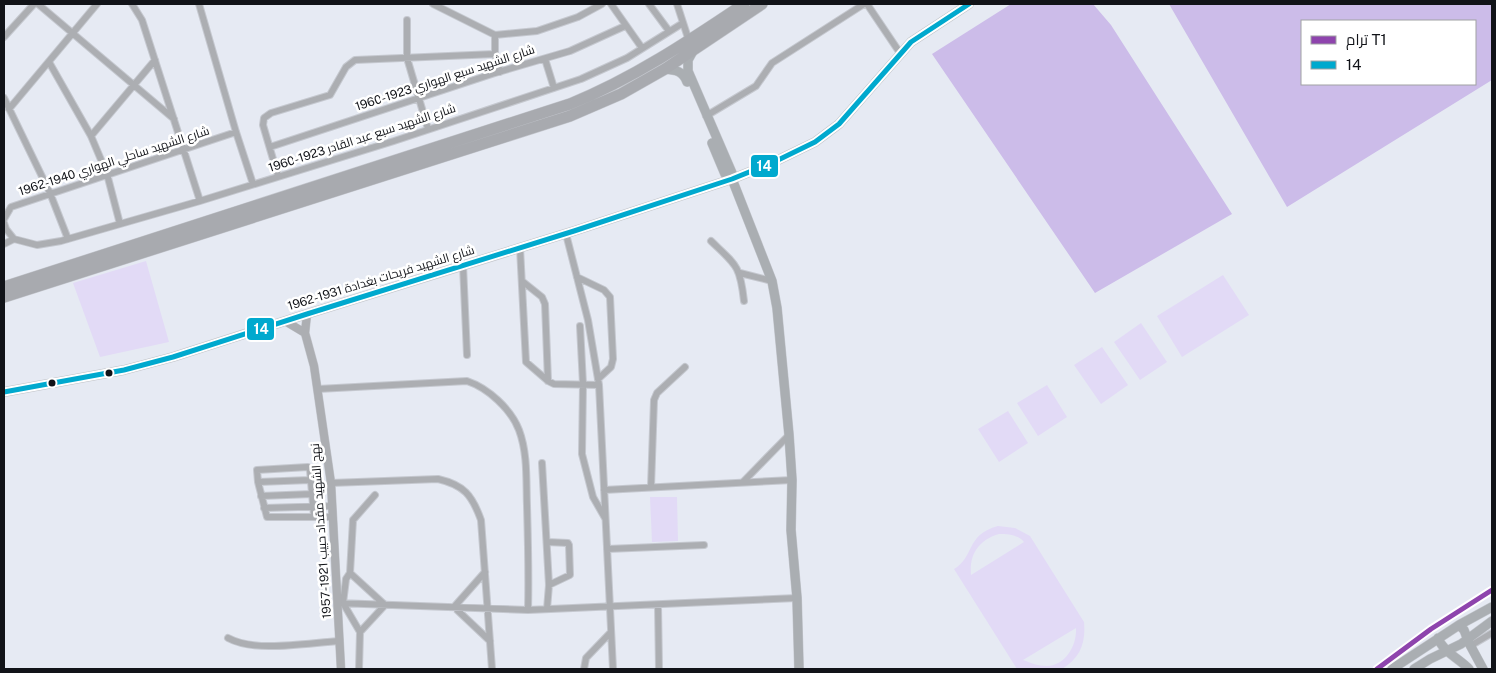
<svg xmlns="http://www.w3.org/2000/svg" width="1496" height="673" font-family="'Public Sans',Cairo,sans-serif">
<rect width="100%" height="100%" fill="#e6eaf3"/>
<path fill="#e2daf6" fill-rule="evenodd" d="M146 261 169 342 100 357 73 283Z
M1223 275 1249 315 1182 357 1157 316Z
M1141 323 1167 362 1140 380 1114 342Z
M1102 347 1128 385 1101 404 1074 365Z
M1047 385 1067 417 1038 436 1017 403Z
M1008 411 1028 443 999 462 978 429Z
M650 497H677L678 541 652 542Z
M998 526 1015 528 1030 536 1084 622C1086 643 1080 658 1062 669H1017L954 569C975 557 965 535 998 526ZM999 534C1009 534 1018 535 1024 542L971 575C969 554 979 540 999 534ZM1076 628C1077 645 1066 665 1047 666 1038 666 1031 663 1023 660Z"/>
<path fill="#ccbce9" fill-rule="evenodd" d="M1011 4H1093L1111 25 1232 214 1095 293 932 54Z
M1169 4H1492V80L1287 207ZM1302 21H1475V84H1302Z"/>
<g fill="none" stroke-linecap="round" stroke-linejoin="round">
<defs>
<path id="minor" d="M38 4 174 119
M132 4 142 20 200 201
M199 4 236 132 253 184
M433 4 495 35 537 31 578 17 602 4
M611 4 642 48
M649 4 669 31
M677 4 689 41
M867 4 900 53
M407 20V58L428 129
M495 35V54L500 72
M4 37 34 4
M545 59 554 88
M49 62 91 136 107 174 120 224
M4 98 50 193 68 239
M9 109 97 4
M706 116 756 86 772 63 864 4
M91 136 155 60
M270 147 495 73 570 51 625 26
M278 176 263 125 264 118 271 113 330 95 346 67 355 60 495 54
M4 219 11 207 236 132
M4 223 6 229 14 239 37 245 61 241 200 201 394 141 581 79 627 58 683 23
M566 234 588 320 599 385 613 669
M711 241C736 265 740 265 744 301
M4 244 14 239
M520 248 526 362 548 381 554 384 599 385
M463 265 467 355
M740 273 772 281
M577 277 604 290 610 297 613 359 611 367 598 379
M522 281 542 297 545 304 548 381
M580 326 583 384 582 454 593 497 605 518
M318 389 467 381C488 388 511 409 519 430 528 454 526 481 527 506 528 540 529 575 528 610
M542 463 549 585 547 609
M258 482 310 480
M743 482 789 435
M331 483 438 479C464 485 472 495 481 520L492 669
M651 487 654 400 657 393 685 367
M604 490 792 480
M261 496 312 494
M264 508 332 506
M314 516 310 470 308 467 257 470 258 482 267 517H333
M547 542 568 543 569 545 570 575 549 585
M607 549 704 545
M485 572 454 607 490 641
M350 573 346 579 343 603 360 632 359 669
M337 603 528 610 797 598
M658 605 659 669
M360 632 385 605 350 573 353 520 375 495
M228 638C256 653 307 643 340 641
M1470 646 1492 633
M584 669 586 658 611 632"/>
<path id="tertiary" d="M307 314 305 333 314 366 331 483 341 669
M285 321 305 333"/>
<path id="secondary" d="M693 51 688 60V71L732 173V179L763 258 772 281 777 308 789 435 792 480 791 530 797 598 799 669
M665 69C676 70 683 71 687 82
M712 143 725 174 732 179
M4 392 124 370 173 357 307 314 574 231 732 179 774 162 815 142 839 124 911 42 969 4
M1459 625 1464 630 1469 643 1483 669
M1438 638C1443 652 1460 659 1469 669
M1392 669 1459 625 1492 607
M1414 669 1430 659 1461 644 1492 621"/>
<path id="trunk" d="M4 287 570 104C632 79 689 41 744 4
M4 297 570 116 621 94 665 69 762 4"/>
</defs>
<use href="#minor" stroke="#c5c8cf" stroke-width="8"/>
<use href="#tertiary" stroke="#c5c8cf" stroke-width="9"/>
<use href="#secondary" stroke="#c5c8cf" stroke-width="10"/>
<use href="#trunk" stroke="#c5c8cf" stroke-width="12"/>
<use href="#minor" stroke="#acaeb2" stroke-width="6"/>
<use href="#tertiary" stroke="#acaeb2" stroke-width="8"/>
<use href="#secondary" stroke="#aaaeb2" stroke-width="9"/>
<use href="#trunk" stroke="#a8aaaf" stroke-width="11"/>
<defs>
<path id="bus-1" d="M4 392 124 370 173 357 307 314 574 231 732 179 774 162 815 142 839 124 911 42 969 4"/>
</defs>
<use href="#bus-1" stroke="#fff" stroke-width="9"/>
<use href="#bus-1" stroke="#00a9ce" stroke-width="5"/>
<defs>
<path id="tram-1" d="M1377 669 1431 629 1492 590"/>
</defs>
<use href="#tram-1" stroke="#fff" stroke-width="9"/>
<use href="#tram-1" stroke="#8e44ad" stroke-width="5"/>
</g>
<g fill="#111318" stroke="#fff" stroke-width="2">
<circle cx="109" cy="373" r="4.5"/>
<circle cx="52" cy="383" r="4.5"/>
</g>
<g text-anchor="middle" stroke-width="5" stroke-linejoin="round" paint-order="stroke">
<g font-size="12" fill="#111318" stroke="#fff">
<text transform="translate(445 78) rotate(-18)" y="4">شارع الشهيد سبع الهواري 1923-1960</text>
<text transform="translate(362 138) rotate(-18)" y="4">شارع الشهيد سبع عبد القادر 1923-1960</text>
<text transform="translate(114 161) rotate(-18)" y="4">شارع الشهيد ساحلي الهواري 1940-1962</text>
<text transform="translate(381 278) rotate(-17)" y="4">شارع الشهيد فريحات بغدادة 1931-1962</text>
<text transform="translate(321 531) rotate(-94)" y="4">نهج الشهيد مقداد حبيب 1921-1957</text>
</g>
</g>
<g stroke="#fff" stroke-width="2">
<rect x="750" y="154" width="29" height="24" rx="5" fill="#00a9ce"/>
<rect x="246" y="317" width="29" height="24" rx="5" fill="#00a9ce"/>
</g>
<g font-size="14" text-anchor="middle" font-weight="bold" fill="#fff">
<text x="764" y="171">14</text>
<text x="261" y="334">14</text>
</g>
<rect width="1496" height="673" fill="none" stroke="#111318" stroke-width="10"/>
<rect x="1301" y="20" width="175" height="65" fill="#ffffff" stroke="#a0a1a3"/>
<rect x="1311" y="36" width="25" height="8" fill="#8e44ad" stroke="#a0a1a3"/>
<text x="1346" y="45" font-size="15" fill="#111318">ترام T1</text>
<rect x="1311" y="61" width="25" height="8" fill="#00a9ce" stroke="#a0a1a3"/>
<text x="1346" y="70" font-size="15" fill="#111318">14</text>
</svg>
